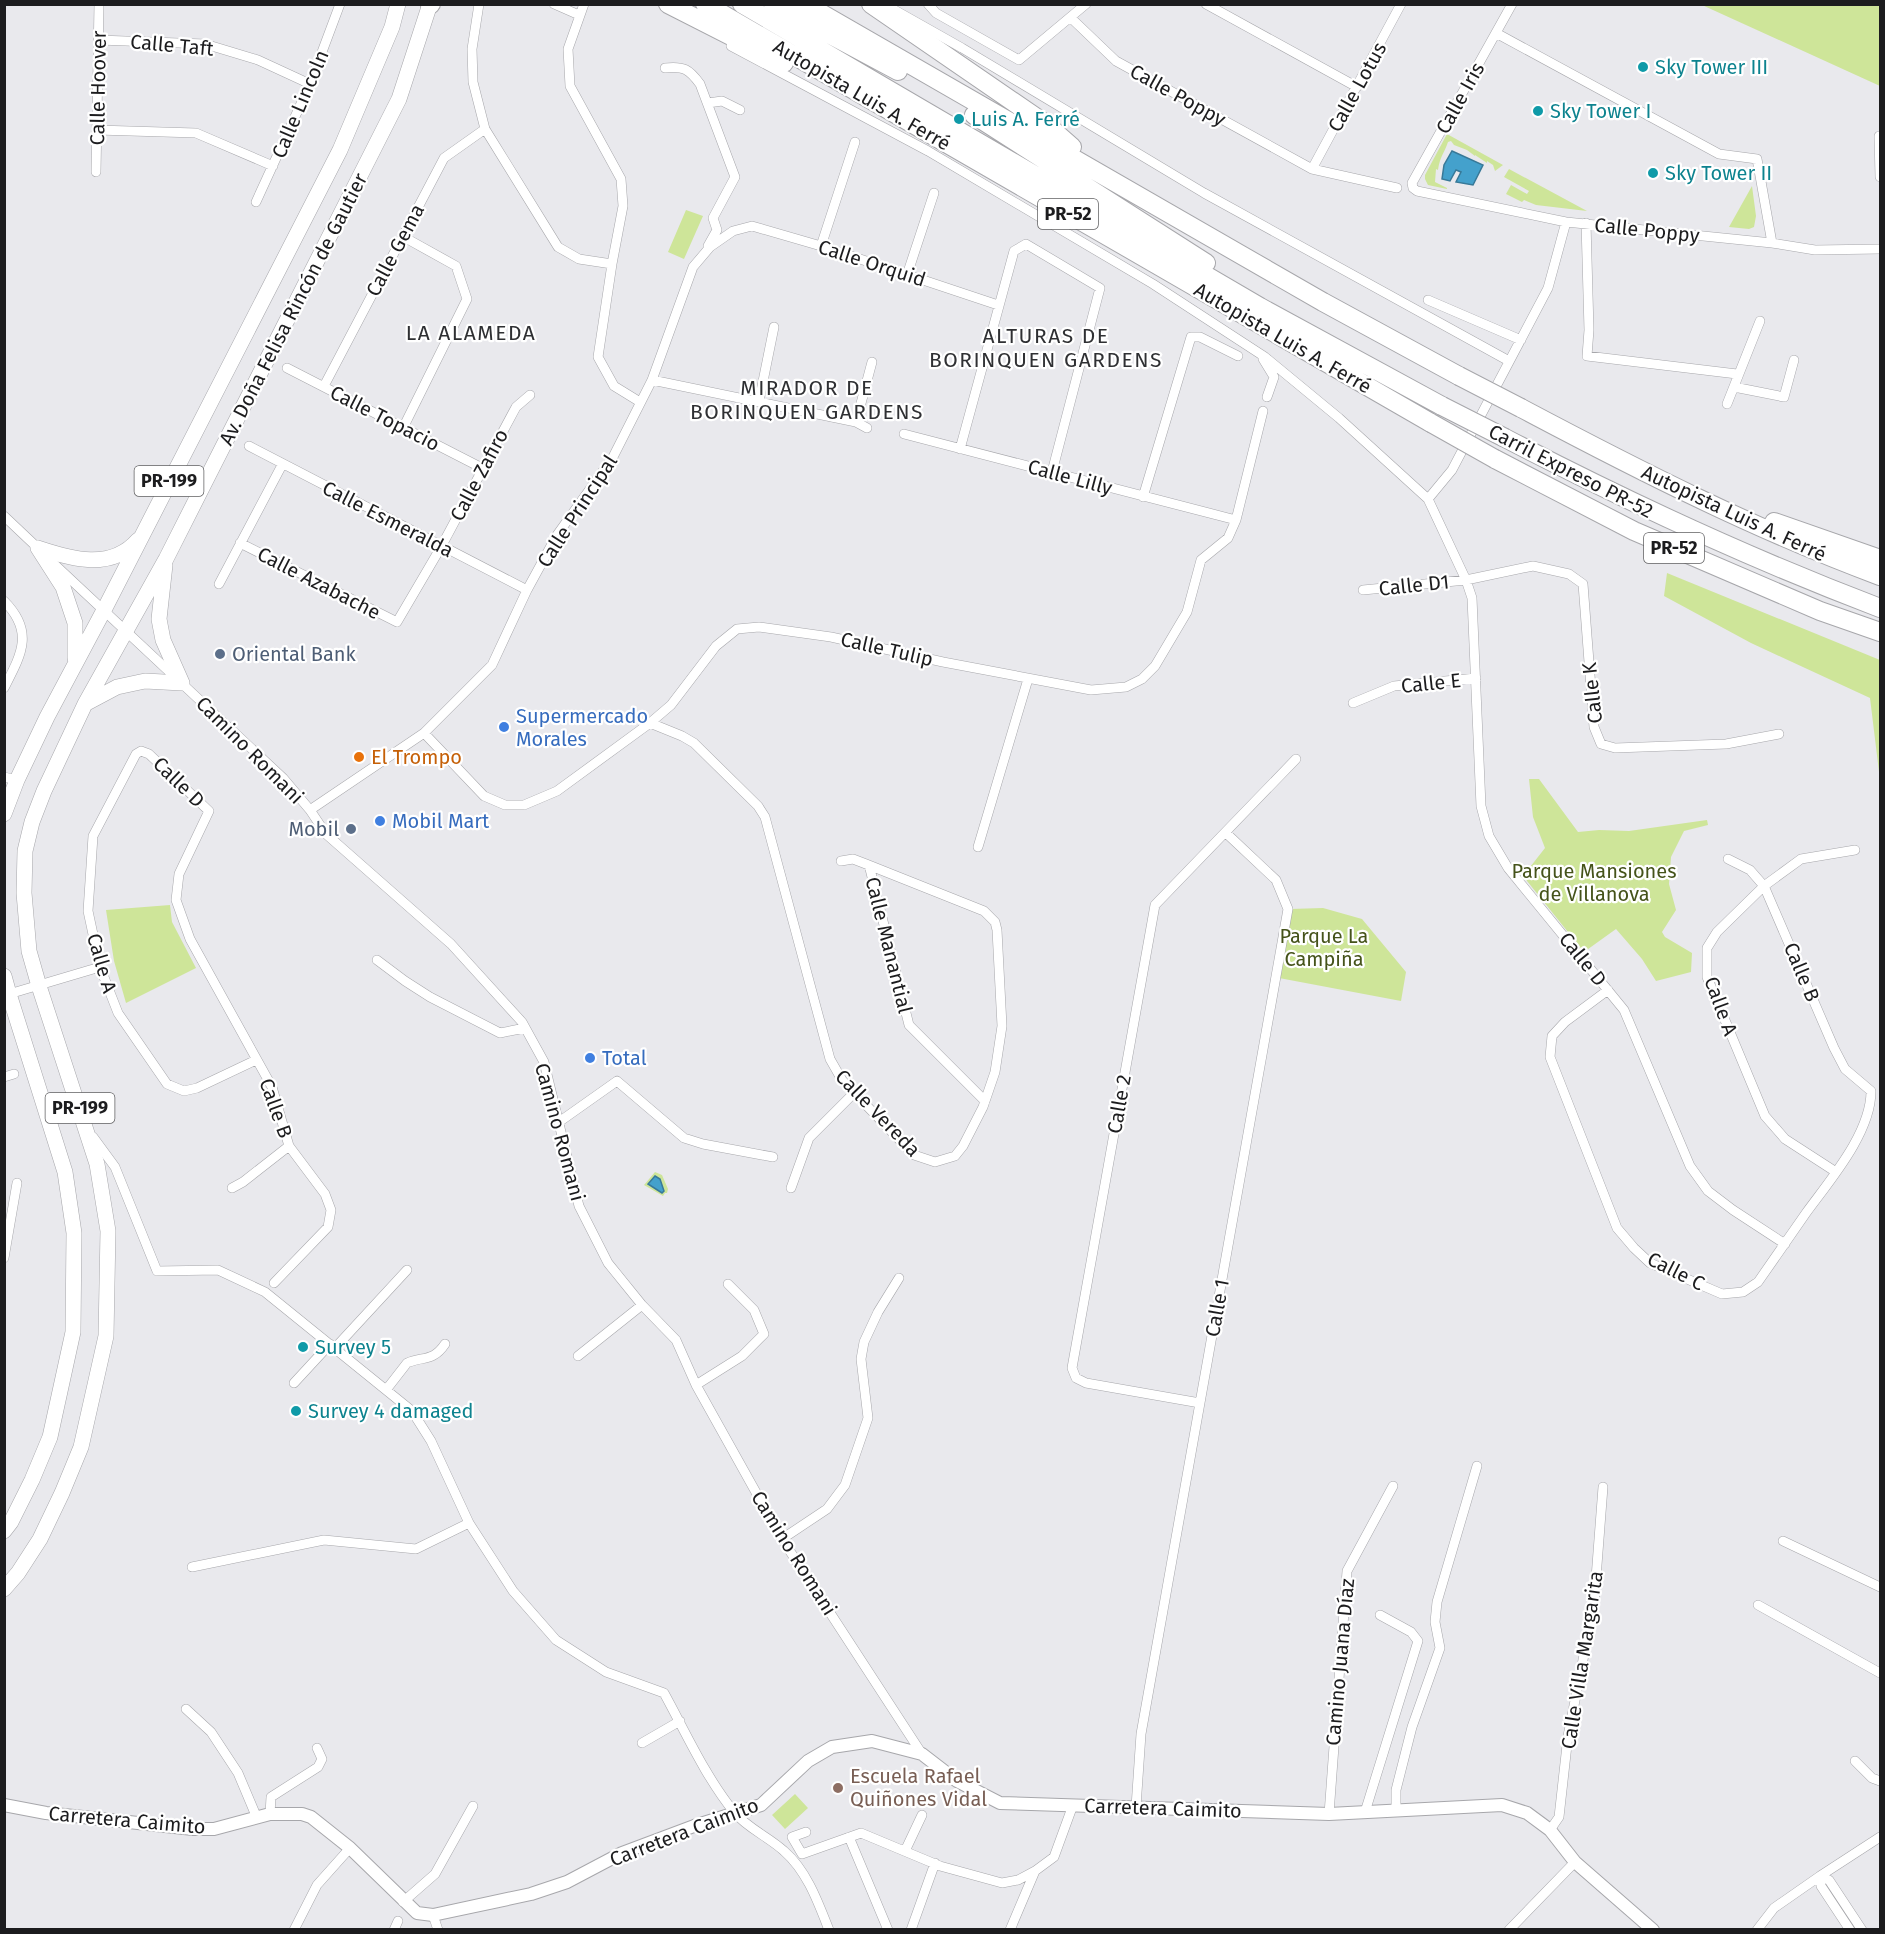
<svg xmlns="http://www.w3.org/2000/svg" width="1885" height="1934" font-family="'Fira Sans',sans-serif">
<rect width="100%" height="100%" fill="#e9e9ed"/>
<path fill="#cee599" d="M1702 5H1880V86Z
M1447 134 1503 165 1495 171 1493 165 1487 161V163L1475 155V156L1467 150 1454 145 1451 141 1448 142C1444 154 1440 156 1438 170L1436 169 1435 182 1447 188V189L1428 185 1425 179V175Z
M1509 169 1587 211 1536 205 1524 200 1522 202 1506 194 1511 185 1527 194 1529 191 1504 177Z
M1752 186 1756 216 1754 227 1749 229 1729 227Z
M686 210 703 216 684 259 668 252Z
M1667 573 1880 660V780L1870 698 1751 643 1664 596Z
M1529 779H1539L1578 832 1599 830 1629 831 1707 820 1708 825 1684 831 1671 857 1669 884 1676 910 1662 932 1665 937 1692 953 1691 972 1656 981 1642 959 1616 929 1584 952 1523 876 1545 848 1533 817Z
M170 905 172 922 196 968 126 1003 114 961 106 910Z
M1323 908 1362 919 1406 972 1401 1001 1279 978 1290 909Z
M655 1172 662 1175 668 1189 667 1193H665L663 1196 644 1185Z
M795 1794 808 1808 785 1829 772 1815Z"/>
<path fill="#44a1cc" stroke="#387998" stroke-width="1.5" d="M1452 151 1483 165 1473 185 1456 182 1461 172 1456 170 1450 181 1442 179 1444 165Z
M655 1176 660 1179 664 1191 662 1193 648 1184Z"/>
<g fill="none" stroke-linecap="round" stroke-linejoin="round">
<defs>
<path id="minor" d="M479 4 472 49 473 82 485 129 558 247 579 259 612 264
M554 4 579 15
M584 4 568 49 570 86 621 179 623 206 612 264 598 357 614 386 640 402
M928 4 936 13 1019 60 1086 4
M1206 4 1357 87
M1512 4 1412 183 1413 188 1417 191 1566 222 1772 243 1815 250 1880 249
M891 8 962 48 1204 193 1509 361
M1071 18 1116 61 1312 169 1397 188
M1496 33 1719 154 1757 159 1772 243
M99 40 205 44 258 60 310 84
M731 46 928 151 1153 284 1265 357 1339 418 1428 499 1466 580 1472 598 1481 806 1489 836 1508 868 1624 1010 1690 1166 1708 1191 1733 1210 1785 1244
M665 68C684 66 689 69 700 84L735 177 713 218 717 230 708 246
M708 103 722 101 740 110
M97 130 196 133 273 166
M1879 136 1880 177
M1312 169 1401 4
M96 172 99 4
M256 202 310 84 340 4
M1586 223 1589 330 1587 356 1737 374
M402 236 456 266 467 299 404 426
M821 246 855 142
M907 275 934 193
M1428 300 1521 340
M1263 359 1274 377 1267 397
M287 368 482 468
M652 380 856 422 867 428
M324 386 444 158 485 129
M1734 387 1784 397 1794 360
M759 401 774 327
M1727 404 1760 321
M856 422 872 362
M904 434 1236 520
M249 446 527 590
M960 449 1014 251 1026 244 1100 288 1052 472
M1143 497 1191 337H1200L1238 356
M1428 499 1452 470 1548 288 1566 222
M4 516 41 551
M240 543 397 622 441 547 516 407 530 395
M53 563 283 778 310 810 326 834 451 944 522 1022 544 1062 579 1206 608 1263 642 1305 676 1340 696 1385 782 1539 922 1754
M219 584 282 465
M1363 590 1466 580 1533 566 1569 574 1583 584 1594 727 1601 744 1615 748 1726 744 1779 734
M4 601C35 632 21 655 4 688
M1353 703 1394 686 1476 678
M650 723 682 736 694 743 758 806 765 817 830 1059 842 1080 914 1155 935 1162 955 1156 963 1146 983 1107 995 1072 1002 1026 997 930 995 922 984 911 866 864 853 859 841 861
M424 733 484 796 505 805H524L557 791 650 723 671 705 716 646 737 629 759 627 831 637 943 662 1091 690 1126 687 1142 679 1155 666 1187 612 1201 560 1228 538 1236 520 1263 411
M4 777 17 780
M310 810 424 733 492 665 527 590 557 535 613 457 652 380 693 267 710 247 733 231 752 226 821 246 998 305
M978 847 1028 679
M869 865 909 1025 985 1101
M377 960 405 981 430 997 500 1033 525 1028
M1608 990 1565 1022 1552 1036 1550 1057 1617 1228 1634 1248 1650 1263 1722 1294 1743 1292 1758 1282C1774 1259 1790 1236 1806 1213 1830 1180 1871 1133 1871 1091L1845 1069 1834 1048 1764 886 1750 870 1728 859
M9 994 100 967
M256 1060 197 1088 184 1091 167 1084 118 1013 100 967 88 911 93 836 136 754 141 751 149 754 209 811 179 874 176 900 190 939 272 1087 289 1146 325 1194 331 1210 328 1227 274 1283
M4 1077 14 1074
M559 1122 617 1081 684 1138 703 1144 773 1157
M93 1137 115 1167 157 1271 218 1270 265 1292 412 1411 431 1441 469 1523 513 1591 556 1640 606 1672 664 1693C686 1733 705 1776 734 1812 747 1828 769 1837 784 1851 807 1871 818 1902 829 1930
M1836 1172 1785 1139 1765 1116 1707 977V948L1717 932 1764 886 1801 859 1855 850
M232 1188 243 1182 289 1146
M791 1188 809 1138 854 1093
M4 1258 17 1183
M335 1348 407 1270
M578 1356 642 1305
M294 1383 330 1344
M696 1385 742 1356 764 1334 754 1310 728 1284
M386 1390 407 1363C423 1356 433 1362 445 1344
M1200 1403 1086 1383 1076 1378 1072 1368 1155 905 1296 759
M782 1539 827 1509 845 1485 868 1418 861 1359 864 1342 878 1312 899 1278
M1783 1541 1880 1587
M192 1567 324 1540 416 1549 469 1523
M1758 1605 1880 1673
M186 1709 211 1732 238 1773 257 1818
M642 1743 680 1721
M1855 1761 1872 1778 1880 1781
M1136 1807 1141 1734 1288 909 1276 880 1226 833
M1396 1810V1790L1412 1727 1440 1648 1435 1622 1437 1602 1477 1466
M1365 1812 1418 1641 1411 1632 1380 1615
M270 1814 271 1797 318 1767 322 1759 317 1748
M1329 1814 1347 1571 1393 1486
M1550 1830 1559 1817 1568 1736 1594 1604 1603 1487
M806 1832 792 1837 802 1854 861 1833 940 1866 1002 1883 1018 1880 1035 1871
M849 1837 888 1930
M905 1851 922 1815
M1820 1876 1829 1880 1862 1930
M1820 1876 1821 1886 1850 1930
M403 1902 435 1874 473 1806
M433 1915 438 1930
M294 1930 317 1885 350 1848
M394 1930 398 1921
M911 1930 935 1863
M1010 1930 1035 1871 1054 1857 1073 1805
M1509 1930 1575 1862
M1757 1930 1774 1908 1820 1876 1880 1837"/>
<path id="tertiary" d="M4 1805 46 1813 193 1829H214L270 1814H302L311 1817 350 1848 417 1913 433 1915 531 1894 567 1882 622 1853 694 1826 761 1805 808 1761 832 1747 872 1741 922 1754 957 1781 1000 1803 1329 1814 1502 1805 1527 1813 1550 1830 1575 1862 1653 1930"/>
<path id="primary" d="M38 548 63 587 75 623V658
M38 548C71 559 111 571 138 540
M85 704 117 687 145 681 182 683 163 640 159 619 165 565
M4 814 17 780 47 717 104 610 340 150 392 27 398 4
M4 976 9 994 65 1172 74 1233 73 1332 50 1437 32 1480 11 1522 4 1531
M4 1589 18 1573 40 1539 62 1493 81 1447 106 1336 108 1231 97 1164 39 986 29 951 24 893 25 851 32 822 44 791 85 704 166 559 399 99 430 4"/>
<path id="motorway" d="M668 4 784 63
M705 4 1431 423
M742 4 1260 307 1442 406
M773 4 898 71
M805 4 1323 302 1459 376
M871 4 1047 125 1072 147
M430 5 431 4
M974 115 1206 263
M1521 408C1638 470 1756 530 1880 576
M1505 438C1628 502 1751 559 1880 608
M1495 459 1634 531 1820 611 1880 632
M1774 522 1880 559"/>
</defs>
<use href="#minor" stroke="#a7a7ab" stroke-width="10"/>
<use href="#tertiary" stroke="#a7a7ab" stroke-width="14"/>
<use href="#primary" stroke="#a7a7ab" stroke-width="16"/>
<use href="#motorway" stroke="#a7a7ab" stroke-width="20"/>
<use href="#minor" stroke="#fff" stroke-width="9"/>
<use href="#tertiary" stroke="#fff" stroke-width="12"/>
<use href="#primary" stroke="#fff" stroke-width="15"/>
<use href="#motorway" stroke="#fff" stroke-width="18"/>
<defs>
<path id="motorway-bridge" d="M1459 376 1521 408
M1442 406 1505 438
M1431 423 1495 459"/>
</defs>
<use href="#motorway-bridge" stroke="#a7a7ab" stroke-width="20" stroke-linecap="butt"/>
<use href="#motorway-bridge" stroke="#fff" stroke-width="18"/>
</g>
<g fill="#0f9aa8" stroke="#fff" stroke-width="2">
<circle cx="1643" cy="67" r="6"/>
<circle cx="1538" cy="111" r="6"/>
<circle cx="959" cy="119" r="6"/>
<circle cx="1653" cy="173" r="6"/>
<circle cx="303" cy="1347" r="6"/>
<circle cx="296" cy="1411" r="6"/>
</g>
<g fill="#5c6f8a" stroke="#fff" stroke-width="2">
<circle cx="220" cy="654" r="6"/>
<circle cx="351" cy="829" r="6"/>
</g>
<g fill="#3f7fe0" stroke="#fff" stroke-width="2">
<circle cx="504" cy="727" r="6"/>
<circle cx="380" cy="821" r="6"/>
<circle cx="590" cy="1058" r="6"/>
</g>
<circle fill="#e8710a" stroke="#fff" stroke-width="2" cx="359" cy="757" r="6"/>
<circle fill="#8d6e63" stroke="#fff" stroke-width="2" cx="838" cy="1788" r="6"/>
<g text-anchor="middle" stroke-width="4.5" stroke-linejoin="round" paint-order="stroke">
<g fill="#fff" stroke="#606062" stroke-width="1.5">
<rect x="1038" y="199" width="60" height="30" rx="4.5"/>
<rect x="134.5" y="466" width="69" height="30" rx="4.5"/>
<rect x="1644" y="533" width="60" height="30" rx="4.5"/>
<rect x="45.5" y="1093" width="69" height="30" rx="4.5"/>
</g>
<g font-size="18" font-weight="bold" fill="#1c1c1e">
<text x="1068" y="220">PR-52</text>
<text x="169" y="487">PR-199</text>
<text x="1674" y="554">PR-52</text>
<text x="80" y="1114">PR-199</text>
</g>
<g font-size="20" fill="#1c1c1e" stroke="#fff">
<text transform="translate(172 45) rotate(5)" y="7">Calle Taft</text>
<text transform="translate(1357 87) rotate(-61)" y="7">Calle Lotus</text>
<text transform="translate(98 88) rotate(-89)" y="7">Calle Hoover</text>
<text transform="translate(862 95) rotate(30)" y="7">Autopista Luis A. Ferré</text>
<text transform="translate(1178 95) rotate(29)" y="7">Calle Poppy</text>
<text transform="translate(1460 98) rotate(-61)" y="7">Calle Iris</text>
<text transform="translate(300 104) rotate(-67)" y="7">Calle Lincoln</text>
<text transform="translate(1647 230) rotate(6)" y="7">Calle Poppy</text>
<text transform="translate(395 250) rotate(-62)" y="7">Calle Gema</text>
<text transform="translate(872 263) rotate(18)" y="7">Calle Orquid</text>
<text transform="translate(293 309) rotate(-63)" y="7">Av. Doña Felisa Rincón de Gautier</text>
<text transform="translate(1283 338) rotate(30)" y="7">Autopista Luis A. Ferré</text>
<text transform="translate(385 418) rotate(27)" y="7">Calle Topacio</text>
<text transform="translate(1571 471) rotate(27)" y="7">Carril Expreso PR-52</text>
<text transform="translate(479 475) rotate(-62)" y="7">Calle Zafiro</text>
<text transform="translate(1070 477) rotate(15)" y="7">Calle Lilly</text>
<text transform="translate(577 511) rotate(-57)" y="7">Calle Principal</text>
<text transform="translate(1734 513) rotate(25)" y="7">Autopista Luis A. Ferré</text>
<text transform="translate(388 519) rotate(27)" y="7">Calle Esmeralda</text>
<text transform="translate(319 583) rotate(27)" y="7">Calle Azabache</text>
<text transform="translate(1414 585) rotate(-6)" y="7">Calle D1</text>
<text transform="translate(887 649) rotate(13)" y="7">Calle Tulip</text>
<text transform="translate(1431 683) rotate(-6)" y="7">Calle E</text>
<text transform="translate(1592 693) rotate(-96)" y="7">Calle K</text>
<text transform="translate(250 750) rotate(45)" y="7">Camino Romani</text>
<text transform="translate(179 782) rotate(44)" y="7">Calle D</text>
<text transform="translate(889 945) rotate(76)" y="7">Calle Manantial</text>
<text transform="translate(1583 959) rotate(51)" y="7">Calle D</text>
<text transform="translate(102 963) rotate(74)" y="7">Calle A</text>
<text transform="translate(1802 972) rotate(67)" y="7">Calle B</text>
<text transform="translate(1721 1006) rotate(70)" y="7">Calle A</text>
<text transform="translate(1119 1104) rotate(-80)" y="7">Calle 2</text>
<text transform="translate(276 1108) rotate(70)" y="7">Calle B</text>
<text transform="translate(878 1113) rotate(46)" y="7">Calle Vereda</text>
<text transform="translate(560 1132) rotate(75)" y="7">Camino Romani</text>
<text transform="translate(1676 1271) rotate(27)" y="7">Calle C</text>
<text transform="translate(1217 1308) rotate(-80)" y="7">Calle 1</text>
<text transform="translate(794 1553) rotate(58)" y="7">Camino Romani</text>
<text transform="translate(1582 1660) rotate(-81)" y="7">Calle Villa Margarita</text>
<text transform="translate(1340 1662) rotate(-85)" y="7">Camino Juana Díaz</text>
<text transform="translate(1163 1808) rotate(2)" y="7">Carretera Caimito</text>
<text transform="translate(127 1820) rotate(5)" y="7">Carretera Caimito</text>
<text transform="translate(684 1832) rotate(-21)" y="7">Carretera Caimito</text>
</g>
<g font-size="20" fill="#0d838f" stroke="#fff" text-anchor="start">
<text x="1655" y="74">Sky Tower III</text>
<text x="1550" y="118">Sky Tower I</text>
<text x="971" y="126">Luis A. Ferré</text>
<text x="1665" y="180">Sky Tower II</text>
<text x="315" y="1354">Survey 5</text>
<text x="308" y="1418">Survey 4 damaged</text>
</g>
<g font-size="20" fill="#4e5e75" stroke="#fff" text-anchor="start">
<text x="232" y="661">Oriental Bank</text>
<text x="339" y="836" text-anchor="end">Mobil</text>
</g>
<g font-size="20" fill="#366cbe" stroke="#fff" text-anchor="start">
<text x="516" y="723">Supermercado<tspan x="516" dy="23">Morales</tspan></text>
<text x="392" y="828">Mobil Mart</text>
<text x="602" y="1065">Total</text>
</g>
<g font-size="20" fill="#c56008" stroke="#fff" text-anchor="start">
<text x="371" y="764">El Trompo</text>
</g>
<g font-size="20" fill="#45531a" stroke="#fff">
<text x="1594" y="878">Parque Mansiones<tspan x="1594" dy="23">de Villanova</tspan></text>
<text x="1324" y="943">Parque La<tspan x="1324" dy="23">Campiña</tspan></text>
</g>
<g font-size="20" fill="#785e54" stroke="#fff" text-anchor="start">
<text x="850" y="1783">Escuela Rafael<tspan x="850" dy="23">Quiñones Vidal</tspan></text>
</g>
<g font-size="21" letter-spacing="1.5" fill="#2f3033" stroke="#fff">
<text x="471" y="340">LA ALAMEDA</text>
<text x="1046" y="343">ALTURAS DE<tspan x="1046" dy="24">BORINQUEN GARDENS</tspan></text>
<text x="807" y="395">MIRADOR DE<tspan x="807" dy="24">BORINQUEN GARDENS</tspan></text>
</g>
</g>
<rect width="1885" height="1934" fill="none" stroke="#1c1c1e" stroke-width="12"/>
</svg>
